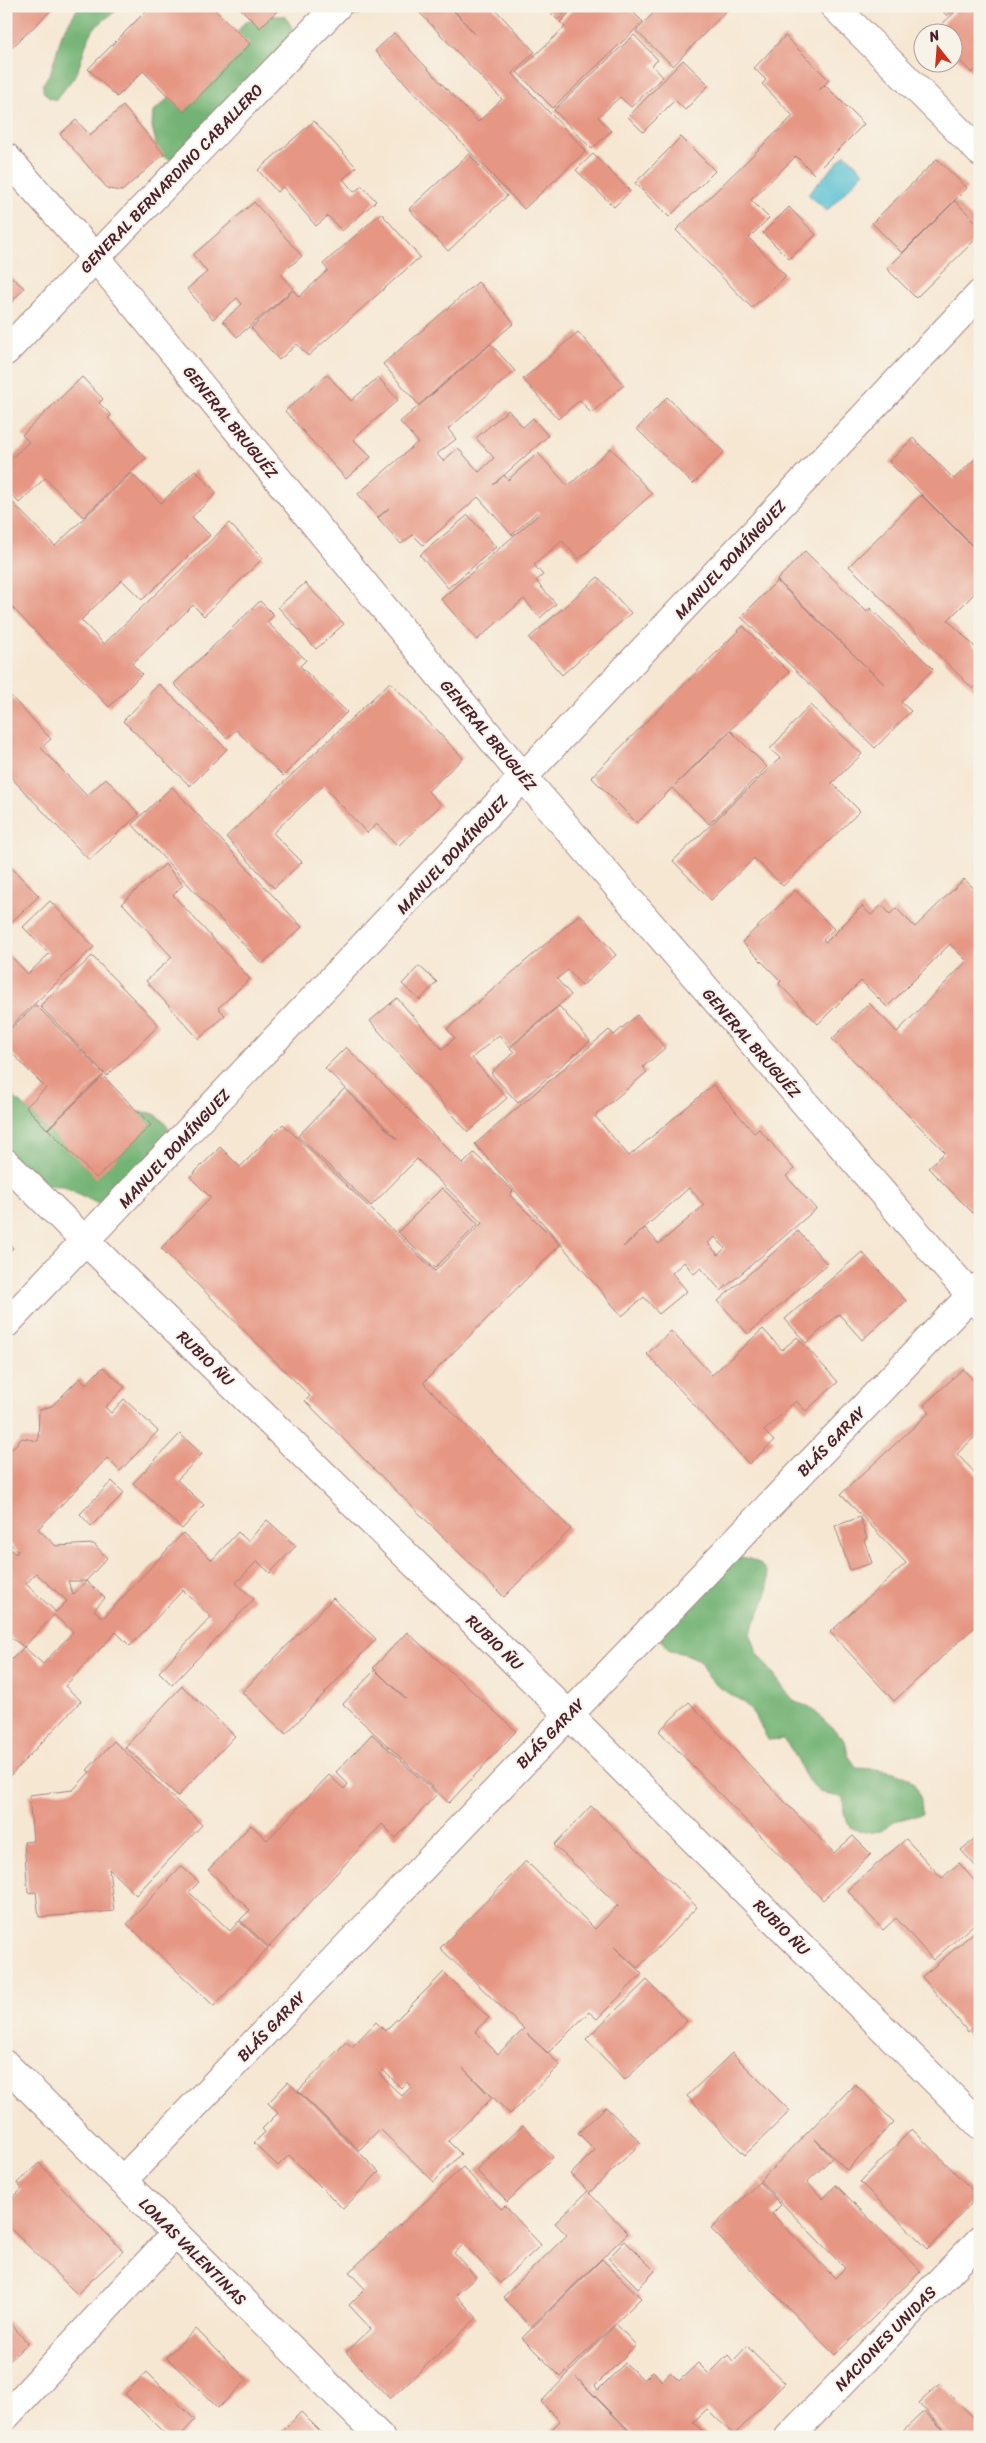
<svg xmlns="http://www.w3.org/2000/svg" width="986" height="2443" font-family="Sriracha,sans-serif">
<rect width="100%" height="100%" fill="#f7f3e8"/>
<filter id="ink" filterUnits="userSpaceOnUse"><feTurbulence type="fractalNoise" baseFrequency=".02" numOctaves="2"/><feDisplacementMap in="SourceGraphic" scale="10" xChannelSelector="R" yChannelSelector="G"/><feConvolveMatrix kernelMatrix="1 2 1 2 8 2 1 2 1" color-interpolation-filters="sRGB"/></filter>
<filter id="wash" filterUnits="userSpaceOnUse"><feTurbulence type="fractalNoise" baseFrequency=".0096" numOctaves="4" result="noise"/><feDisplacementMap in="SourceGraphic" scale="20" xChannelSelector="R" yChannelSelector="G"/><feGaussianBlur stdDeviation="1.12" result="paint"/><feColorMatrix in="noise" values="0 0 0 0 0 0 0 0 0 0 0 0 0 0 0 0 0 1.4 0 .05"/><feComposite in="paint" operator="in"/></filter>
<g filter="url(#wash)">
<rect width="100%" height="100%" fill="#f6e7d3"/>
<path fill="#73b375" stroke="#5e6950" d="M79 6H122L94 28 86 44 77 73 56 100 49 98 43 91V84L51 71 62 34Z
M326 6H369L360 14 345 19Z
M256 16H285L293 29 295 44 255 102H225L173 160 159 155 152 127 153 112 176 91 215 65 243 24Z
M6 1075 15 1099 27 1108C46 1107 58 1109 74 1120 92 1118 139 1108 154 1114 163 1118 170 1131 175 1138L104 1207 63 1186 6 1184Z
M742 1557C746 1559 753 1559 757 1562 782 1577 758 1614 750 1633L757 1652 785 1690 795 1702 810 1707 845 1740 848 1755 857 1768C892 1770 922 1770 922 1814L894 1821 881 1831 864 1833 850 1827 844 1813 843 1797C799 1794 807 1764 783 1739L768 1740C761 1727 754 1710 741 1701 719 1685 711 1688 700 1660L686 1654 670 1651 660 1639 712 1563Z"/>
<path fill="#57c0d3" stroke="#50707f" d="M845 154 864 172 827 211 808 194Z"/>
<g id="blocks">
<path fill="#e69784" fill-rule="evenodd" d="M6 6H56L6 53Z
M151 6H211L250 44 184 112 143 71 117 97 88 69Z
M238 6H282L260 28Z
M423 6H449L475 34 450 6H492L535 52 512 73 586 151 524 209 375 51 394 33 478 122 502 99 418 11Z
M544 6H572L558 20Z
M576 6H627L643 22 553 108 517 72 565 27 560 22Z
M660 6H731L673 66 636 31Z
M938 6H956L947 16Z
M961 6H980V65L972 73 954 55V32H934Z
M634 35 658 60 652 65 663 77 631 107 620 97 598 117 611 131 592 149 554 110Z
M785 36 829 80 819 90 825 85 864 124 814 174 796 156 751 200 769 218 749 238 786 276 752 308 676 230 793 116 762 84 766 80 754 68Z
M683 60 709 85 685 110 675 100 643 132 628 117Z
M123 106 164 154 122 191 108 189 60 134 76 120 90 135Z
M314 121 356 167 343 179 354 192 362 186 376 201 342 231 328 216 316 226 283 187 277 192 258 170Z
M681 137 715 171 669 217 635 183Z
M469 154 507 196 448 251 409 209Z
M593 154 630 191 614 207 576 170Z
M937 159 967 188 902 253 872 223Z
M955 201 980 226V235L916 298 887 269Z
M254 202 302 256 281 274 294 289 237 337 223 321 242 304 237 298 213 319 187 289 207 272 193 255Z
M789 207 816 235 789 259 763 233Z
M381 213 420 257 308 356 297 344 279 360 251 328 293 290 299 297 328 270 323 264Z
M6 272 24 288 6 309Z
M478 282 514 323 419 405 383 364Z
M578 332 624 385 591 413 580 400 558 419 523 379Z
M491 344 515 371 448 429 456 439 437 454 443 461 458 448 479 472 494 458 476 438 508 410 523 427 533 418 548 436 493 485 504 475 508 480 538 453 568 486 611 448 652 494 579 559 562 541 534 565 543 575 536 581 556 604 540 618 524 599 477 640 441 599 539 514 537 512 512 535 478 497 423 545 413 535 401 544 378 518 389 508 378 517 358 494 418 442 400 422Z
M327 374 351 401 378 377 398 400 353 439 371 457 346 479 285 411Z
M82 377 103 399 99 403 111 415 108 418 146 458 83 517 45 478 19 503 6 489V463L29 442 22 435Z
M667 397 724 452 693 484 637 429Z
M913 438 954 479 980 454V553L889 462Z
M195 470 217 493 192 517 210 535 142 600 122 580 81 620 104 644 229 523 263 558 204 616 193 605 132 664 142 674 109 707 6 601V496L55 546 131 473 161 503Z
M921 495 980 554V588L948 620 980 652V683L973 689 849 566Z
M468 515 496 547 448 588 420 555Z
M805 551 867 612 870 608 933 669 901 702 911 711 875 748 741 617 777 581 886 686 777 580Z
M598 577 631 613 562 675 529 638Z
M305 583 344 624 316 649 278 607Z
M260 601 274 615 267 622 306 660 300 666 347 712 283 776 236 730 227 738 174 684Z
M743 626 789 672 675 785 731 731 767 767 709 824 672 788 637 823 591 777Z
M390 682 463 758 428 791 441 805 398 846 377 824 367 833 323 786 273 833 302 862 274 888 226 837Z
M159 684 227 749 190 786 123 721Z
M6 691 51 739 41 748 87 796 106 778 139 814 89 860 6 772Z
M810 705 862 754 832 783 860 811 783 886 754 858 711 900 673 861 780 758 770 749Z
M172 787 302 927 262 964 132 824Z
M6 862 39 896 6 927Z
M165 864 183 885 173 895 250 979 218 1008 225 1015 199 1039 146 981 172 957 122 903Z
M964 879 980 894V1041L975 1045 980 1042V1220L928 1168 945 1152 832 1039 869 1003 897 1032 967 961 950 944 887 1007 861 981 818 1024 779 984 781 981 742 942 795 890 834 929 823 940 826 942 862 906 871 915 882 905 890 914 896 908 915 927Z
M50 901 94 947 6 1031V951L28 974 49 954 23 927Z
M580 914 616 955 582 986 568 970 557 979 571 995 509 1047 499 1035 472 1058 507 1098 468 1132 370 1021 397 998 442 1049 455 1038 447 1029Z
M92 956 159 1025 107 1076 40 1006Z
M419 966 437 982 420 1000 402 984Z
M36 1005 104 1074 47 1129 26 1107 46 1088 6 1047V1033Z
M559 1006 590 1041 518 1103 491 1073 514 1052 510 1048Z
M637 1015 665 1048 643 1067 647 1072 595 1116 629 1156 713 1085 754 1133 759 1129 794 1169 786 1176 816 1209 721 1291 701 1268 694 1274 684 1262 672 1273 687 1291 659 1314 644 1297 622 1316 475 1144 609 1030 614 1035ZM689 1188 704 1205 659 1244 645 1228 623 1247ZM715 1237 725 1248 718 1255 708 1243Z
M346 1047 463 1164 474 1153 513 1191 510 1195 560 1245 423 1383 571 1529 504 1597 305 1401 310 1396 161 1248 211 1198 190 1177 220 1147 240 1167 283 1124 435 1271 482 1223 417 1159 371 1206 298 1136 344 1089 398 1140 325 1068Z
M103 1076 151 1125 96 1178 48 1129Z
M442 1188 478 1224 435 1268 398 1232Z
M798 1231 827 1264 748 1334 718 1301Z
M6 1241 13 1248 6 1256Z
M862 1252 906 1301 862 1340 839 1314 806 1343 785 1319Z
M763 1329 782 1350 797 1337 838 1382 806 1411 796 1401 764 1431 774 1441 749 1464 647 1354 671 1331 712 1375Z
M103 1367 125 1387 105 1407 111 1413 124 1399 158 1431 120 1471 107 1458 38 1529 56 1546 94 1544 107 1558 86 1581 105 1598 94 1610 103 1618 183 1533 212 1560 238 1532 248 1541 267 1520 296 1546 270 1573 257 1561 236 1583 254 1599 172 1685 159 1672 211 1617 183 1590 130 1646 116 1632 65 1686 81 1701 6 1780V1665L24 1647 43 1664 73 1632 54 1615 24 1647 6 1634V1545L16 1554 18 1551 6 1540V1455L22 1438 38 1441 39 1410 52 1406 80 1378 86 1384ZM36 1573 67 1601 56 1612 26 1584ZM68 1581H86L73 1595Z
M963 1369 975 1382 980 1378V1432L957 1454 980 1478V1622L894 1701 830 1632 906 1563 841 1494 930 1412 924 1405Z
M180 1434 202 1454 177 1480 204 1505 182 1529 133 1483Z
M112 1481 124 1493 91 1526 80 1514Z
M860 1517 867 1538 864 1540 872 1563 850 1570 835 1526Z
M333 1598 376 1639 286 1734 242 1692Z
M407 1632 516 1731 449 1803 343 1704 375 1670 406 1699 373 1668Z
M182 1686 235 1736 178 1796 125 1747Z
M689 1702 834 1853 853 1836 871 1854 823 1900 659 1731Z
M372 1734 437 1794 396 1838 382 1824 269 1947 240 1920 250 1910 208 1870 251 1825 267 1840 329 1775 344 1789 348 1784 336 1772Z
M114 1741 202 1825 136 1895 109 1869 114 1911 39 1917 36 1892 28 1893 24 1842 33 1841 29 1795 73 1790 90 1772 87 1770Z
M591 1806 697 1907 638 1968 614 1947 642 1974 597 2019 589 2012 548 2053 527 2034 560 2065 510 2114 463 2068 492 2098 448 2141 461 2154 434 2182 380 2129 359 2150 298 2091 346 2042 352 2047 376 2022 385 2031 444 1972 489 2018 475 2031 498 2054 524 2029 440 1948 526 1861 595 1929 618 1905 554 1845ZM383 2070 401 2088 407 2082 411 2087 402 2096 379 2074Z
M980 1834V1871L961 1850Z
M906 1839 942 1878 959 1863 980 1887V1919L933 1960 896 1918 883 1930 847 1890Z
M181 1866 199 1882 189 1892 230 1931 239 1921 268 1948 214 2006 127 1924Z
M980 1927V2022L968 2032 922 1977Z
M647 1980 687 2021 625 2080 586 2039Z
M980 2025V2041L971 2032Z
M732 2053 790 2111 745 2155 687 2096Z
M288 2082 379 2172 343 2209 289 2155 278 2166 254 2143 265 2132 262 2129 278 2113 268 2103Z
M855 2084 894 2122 847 2170 813 2137 832 2158 807 2182 823 2199 836 2185 921 2271 835 2355 711 2229 759 2182 781 2205 772 2214 835 2278 845 2268 760 2181Z
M606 2107 641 2143 589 2193 628 2233 531 2327 503 2297 567 2235 555 2223 588 2191 571 2174 595 2150 578 2133Z
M523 2125 553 2157 507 2202 476 2170Z
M912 2129 972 2190V2203L928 2249 860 2182Z
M39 2163 123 2251 77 2294 6 2224V2204L22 2189 17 2183Z
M463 2167 501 2209 505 2206 541 2245 500 2283 464 2244 454 2253 476 2277 456 2295 477 2318 390 2399 346 2352 371 2329 349 2305 365 2289 349 2272Z
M625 2241 655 2271 638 2288 608 2258Z
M602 2259 641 2298 561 2377 522 2338Z
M6 2319 28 2343 6 2364Z
M616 2324 636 2345 595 2386 598 2390 625 2363 644 2380 653 2371 662 2381 670 2372 679 2381 698 2363 709 2374 728 2355 733 2361 747 2346 785 2383 734 2435 707 2409 693 2422 708 2437H636L576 2377 634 2437H558L551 2430 560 2421 541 2402Z
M196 2329 247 2380 218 2408 166 2357Z
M147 2372 195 2420 179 2437H168L125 2394Z
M940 2384 977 2421 980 2419V2437H951L919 2403Z
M924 2411 950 2437H897Z
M301 2412 323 2434 320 2437H276Z"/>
</g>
</g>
<g filter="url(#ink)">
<use href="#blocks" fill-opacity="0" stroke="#a0837f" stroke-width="1"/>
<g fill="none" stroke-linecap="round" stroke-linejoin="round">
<defs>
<path id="minor" d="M834 6 980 152
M6 157 95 257 524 778 980 1306
M6 351 337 6
M6 1163 568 1714 980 2125
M6 1324 980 294
M6 2065 380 2437
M122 2181 980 1286
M6 2416 175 2234
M789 2437 980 2240"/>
</defs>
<use href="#minor" stroke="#a0837f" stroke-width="30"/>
<use href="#minor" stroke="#fff" stroke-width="28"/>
</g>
</g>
<g text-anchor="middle" stroke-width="4" stroke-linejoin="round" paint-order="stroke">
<g font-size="16" fill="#4a1f2b" stroke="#f7f3e8">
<text transform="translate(171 178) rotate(-46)" y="6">GENERAL BERNARDINO CABALLERO</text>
<text transform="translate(231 422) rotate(51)" y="6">GENERAL BRUGUÉZ</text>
<text transform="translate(730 559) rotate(-47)" y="6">MANUEL DOMÍNGUEZ</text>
<text transform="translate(489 735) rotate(50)" y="6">GENERAL BRUGUÉZ</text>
<text transform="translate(452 854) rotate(-47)" y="6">MANUEL DOMÍNGUEZ</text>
<text transform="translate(752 1043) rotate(49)" y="6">GENERAL BRUGUÉZ</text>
<text transform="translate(174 1148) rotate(-47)" y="6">MANUEL DOMÍNGUEZ</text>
<text transform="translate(206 1358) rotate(44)" y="6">RUBIO ÑU</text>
<text transform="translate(831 1441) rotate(-46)" y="6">BLÁS GARAY</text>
<text transform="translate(495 1642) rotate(44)" y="6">RUBIO ÑU</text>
<text transform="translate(550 1733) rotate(-46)" y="6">BLÁS GARAY</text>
<text transform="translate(782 1927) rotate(45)" y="6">RUBIO ÑU</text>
<text transform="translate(271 2026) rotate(-46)" y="6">BLÁS GARAY</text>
<text transform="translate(193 2251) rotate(45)" y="6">LOMAS VALENTINAS</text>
<text transform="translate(885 2338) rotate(-46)" y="6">NACIONES UNIDAS</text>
</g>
</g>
<rect width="986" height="2443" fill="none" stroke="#f7f3e8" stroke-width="25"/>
<g transform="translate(938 48) rotate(343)"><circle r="24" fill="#f7f3e8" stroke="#b29e9c"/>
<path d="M0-4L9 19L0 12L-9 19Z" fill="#c8321e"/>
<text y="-8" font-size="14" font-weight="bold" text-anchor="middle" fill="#4a1f2b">N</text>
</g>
</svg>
